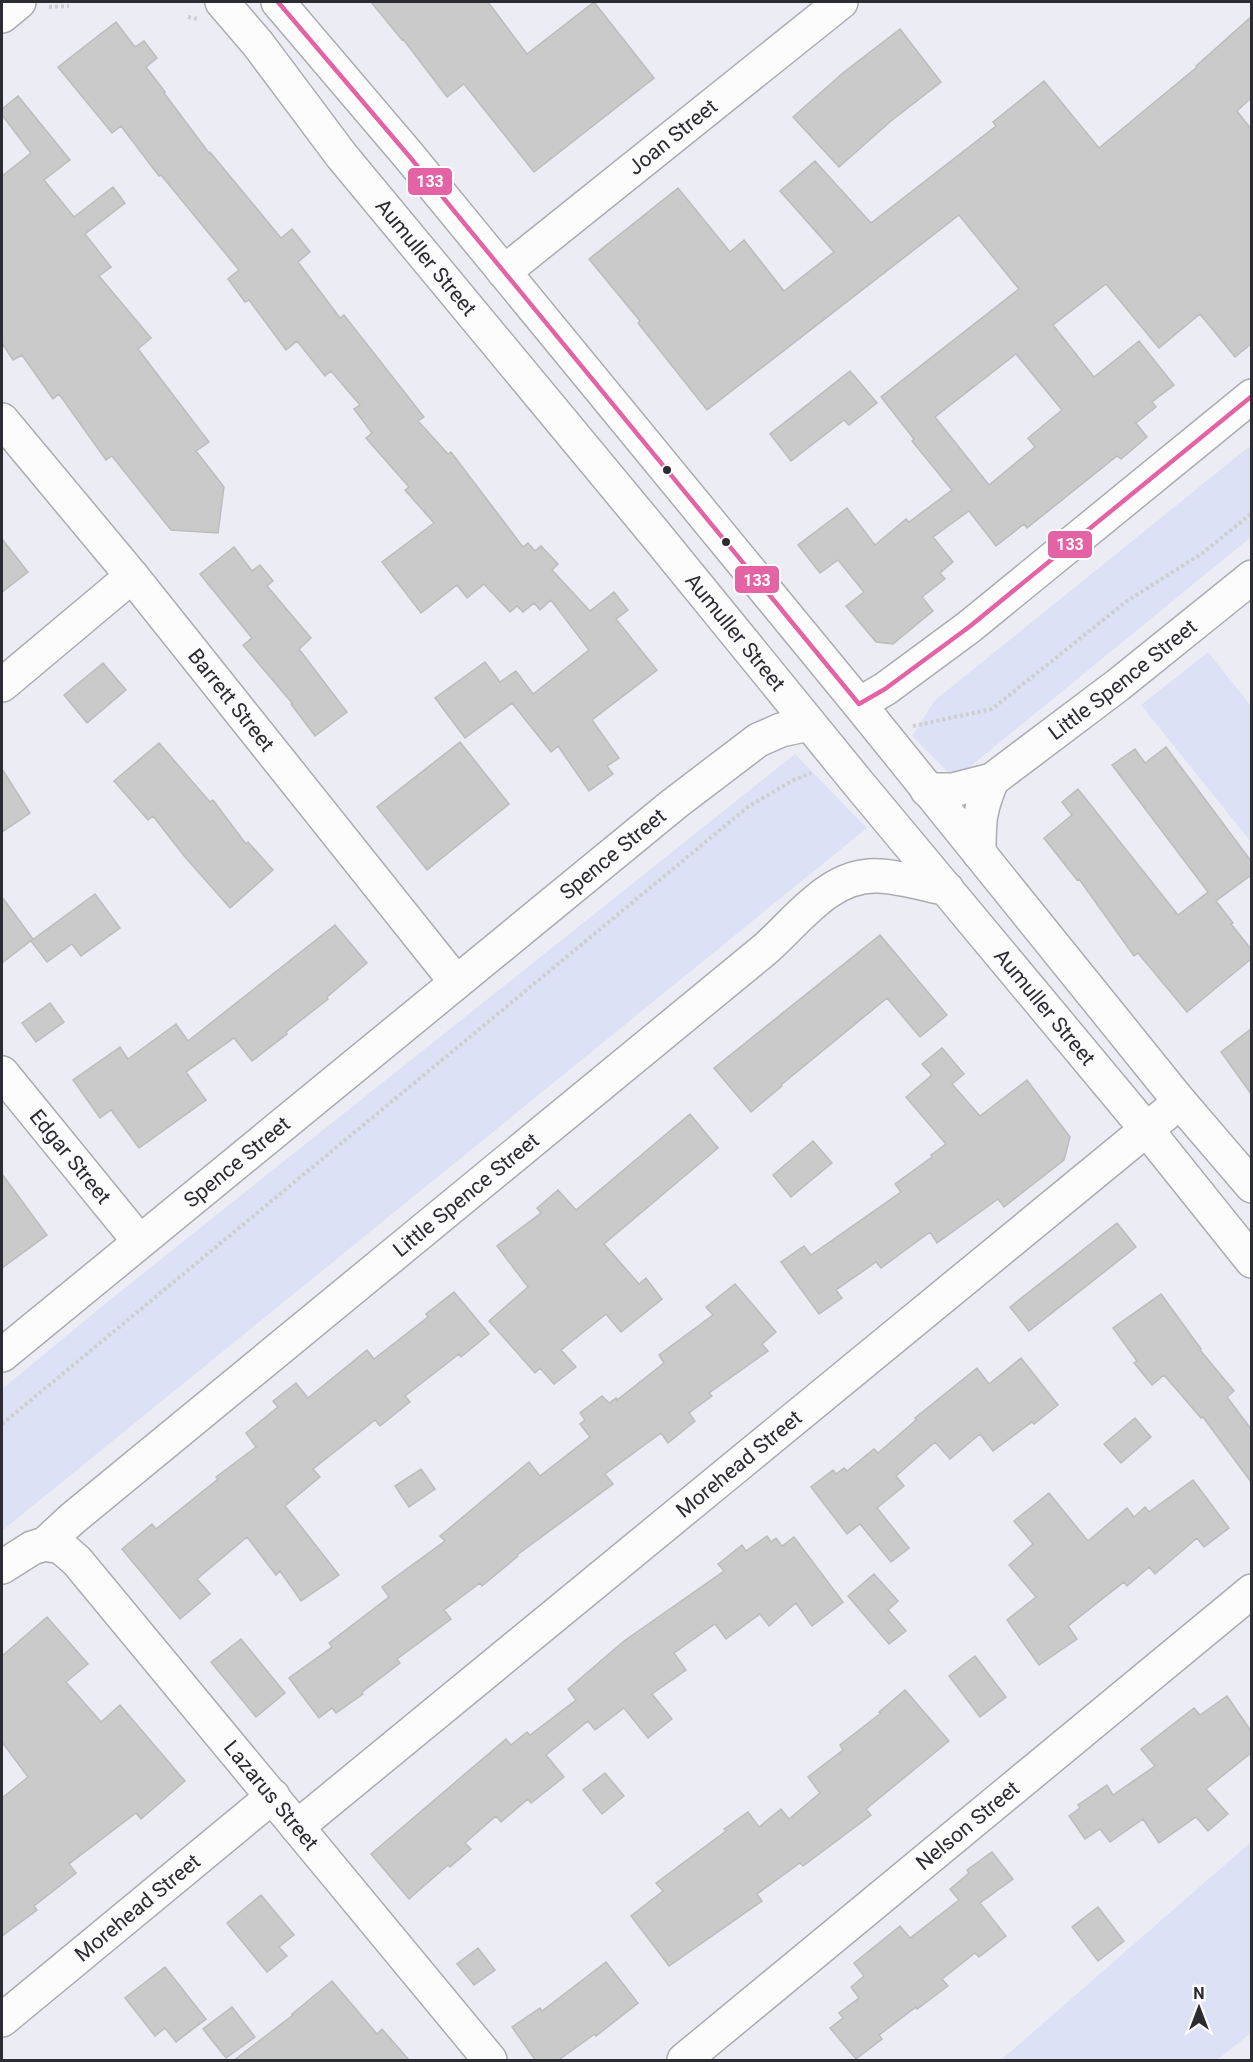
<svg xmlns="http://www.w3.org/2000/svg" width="1253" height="2062" font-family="Roboto,sans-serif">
<rect width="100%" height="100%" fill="#ecedf4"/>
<path fill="#dde1f6" d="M1251 445V537L955 779 912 736 934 701Z
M1208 652 1251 706V842L1141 705Z
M795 754 867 828 2 1531V1389L111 1299Z
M1251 1842V2033L1217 2060H1001Z"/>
<path fill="#cacacb" stroke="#bdbcbd" stroke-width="1.5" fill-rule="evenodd" d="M371 2H488L527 54 594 2 654 78 534 172 464 84 447 97 403 39 402 40Z
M1251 17V98L1237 111 1251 129V344L1235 357 1200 314 1159 348 1106 284 1053 325 1094 377 1139 341 1174 385 1152 402 1156 407 1136 423 1147 437 1121 459 1117 456 1027 528 1024 524 996 546 969 511 933 537 953 562 940 573 945 579 922 597 933 611 893 644 876 642 846 606 864 592 838 560 820 573 798 545 847 508 875 545 906 519 909 522 952 490 912 441 914 439 881 397 1019 289 959 215 707 410 638 323 640 321 589 259 678 188 730 252 744 240 784 291 834 252 780 191 815 161 871 223 996 126 993 122 1044 81 1099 148 1197 67 1196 66ZM1016 354 1062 410 1028 438 1035 447 989 485 935 417Z
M116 22 135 47 144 41 157 58 146 67 165 92 164 93 209 153 210 152 281 238 292 229 310 252 298 262 340 318 344 315 424 417 418 421 448 454 451 452 523 547 528 543 535 551 541 546 558 564 552 570 590 611 614 592 628 610 616 619 657 670 592 720 619 758 607 766 613 774 589 791 558 746 551 752 512 703 465 738 435 698 485 662 500 682 516 671 533 694 589 650 551 600 540 610 534 603 523 612 517 606 510 612 484 584 467 598 457 585 421 613 382 562 434 523 405 490 409 487 366 438 372 433 354 409 360 405 331 371 325 376 297 341 286 350 249 300 245 302 228 279 239 270 161 175 159 176 121 126 112 133 58 67Z
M900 29 941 82 891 121 839 167 793 117 844 72Z
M18 96 70 160 44 180 74 217 113 187 125 203 85 234 111 267 99 276 151 338 138 349 209 442 196 451 224 487 218 533 171 530 112 456 106 460 59 394 53 399 22 355 13 360 2 343V176L31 153 2 115V109Z
M850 371 877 403 849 425 844 420 791 461 770 434Z
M2 539 28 572 2 592Z
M234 547 252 571 260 565 273 581 267 586 311 638 299 649 347 712 315 736 291 704 292 703 243 645 252 638 200 574Z
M103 663 126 690 87 723 64 695Z
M460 742 509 804 427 870 377 807Z
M159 743 210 802 213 800 246 844 248 842 273 870 230 908 185 857 153 816 148 820 114 781Z
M1166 747 1251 861V875L1216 901 1233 923 1231 924 1251 949V959L1187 1012 1138 953 1134 956 1079 879 1077 880 1044 838 1072 815 1062 802 1078 789 1178 915 1208 892 1112 765 1135 749 1145 763Z
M2 769 30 813 2 832Z
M95 894 120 928 81 956 72 944 47 962 31 941Z
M2 897 33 939 2 963Z
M335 925 367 963 327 997 328 999 286 1032 287 1034 252 1061 234 1038 186 1072 206 1100 139 1148 111 1110 100 1118 73 1080 120 1047 128 1059 176 1024 188 1041Z
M880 935 947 1015 920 1037 887 998 781 1085 782 1086 751 1112 714 1068Z
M50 1003 64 1022 36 1042 22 1023Z
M1251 1029V1094L1221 1052Z
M942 1048 964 1074 952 1084 980 1116 1027 1080 1070 1137 1064 1160 1004 1207 998 1199 937 1243 930 1232 881 1268 876 1262 836 1290 842 1298 819 1314 781 1262 804 1246 811 1255 901 1192 895 1184 932 1157 931 1155 946 1144 906 1097 932 1075 922 1064Z
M690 1114 718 1148 604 1244 639 1284 646 1278 662 1299 621 1332 606 1314 561 1350 576 1367 554 1384 540 1368 535 1373 489 1321 528 1287 497 1246 541 1213 537 1208 558 1190 576 1210Z
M813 1141 832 1163 791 1197 773 1175Z
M2 1174 47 1235 2 1268Z
M1117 1223 1136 1247 1029 1331 1010 1307Z
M735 1284 776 1332 762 1344 768 1351 709 1393 712 1396 689 1413 695 1421 668 1443 661 1433 605 1474 613 1484 517 1555 518 1556 482 1586 480 1583 444 1610 451 1619 397 1659 400 1663 362 1692 363 1694 336 1713 332 1708 319 1718 289 1678 332 1647 329 1643 389 1597 382 1587 445 1541 440 1536 529 1462 540 1476 590 1437 580 1424 585 1420 580 1413 602 1396 609 1403 616 1398 617 1400 664 1363 659 1355 713 1315 706 1307Z
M454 1292 489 1334 461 1357 459 1354 405 1396 410 1402 380 1426 375 1420 313 1469 320 1477 285 1506 339 1575 301 1601 280 1571 276 1575 247 1537 197 1579 210 1594 180 1619 122 1549 152 1524 156 1529 218 1479 216 1477 256 1447 246 1433 278 1407 273 1401 296 1383 308 1398 367 1350 374 1359 428 1317 426 1314Z
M1161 1294 1201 1349 1200 1350 1234 1391 1227 1397 1251 1429V1482L1203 1417 1201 1418 1164 1375 1152 1385 1134 1363 1137 1361 1113 1328Z
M1021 1358 1058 1405 1034 1424 1032 1422 993 1451 980 1434 950 1459 935 1442 896 1476 904 1486 877 1508 909 1548 891 1562 860 1524 847 1534 811 1487 833 1470 836 1474 844 1468 847 1471 874 1449 878 1453 916 1420 915 1418 977 1368 989 1384Z
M1135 1418 1151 1437 1121 1463 1104 1444Z
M421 1469 435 1489 409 1507 395 1486Z
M1193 1480 1229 1528 1204 1547 1197 1538 1155 1574 1149 1567 1127 1586 1124 1582 1068 1626 1077 1639 1039 1665 1007 1620 1036 1597 1009 1565 1033 1544 1014 1521 1049 1493 1088 1541 1127 1508 1134 1517 1145 1507 1149 1512Z
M767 1536 771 1542 776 1538 782 1546 794 1537 843 1602 812 1626 796 1603 769 1626 760 1614 726 1639 715 1624 674 1653 686 1670 652 1694 672 1719 648 1738 624 1708 595 1730 588 1721 546 1755 564 1777 531 1803 528 1799 501 1822 496 1816 465 1843 471 1849 450 1867 448 1865 409 1899 371 1854 506 1739 511 1745 527 1732 530 1735 576 1700 568 1689 624 1641 724 1571 718 1564 742 1545 746 1551Z
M874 1574 898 1601 888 1610 906 1631 889 1644 848 1596Z
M47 1617 88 1664 66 1682 101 1722 120 1705 185 1781 141 1819 136 1813 69 1864 76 1873 34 1906 37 1910 2 1936V1798L28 1777 2 1742V1656Z
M241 1639 285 1693 256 1717 211 1662Z
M975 1656 1006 1697 980 1717 949 1676Z
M905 1690 949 1741 866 1809 871 1815 803 1866 800 1863 757 1894 762 1901 669 1966 631 1916 663 1891 656 1883 726 1831 724 1829 748 1812 759 1827 781 1809 789 1819 820 1793 808 1777 843 1750 840 1745 881 1713 879 1712Z
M1227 1696 1251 1731V1753L1206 1789 1228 1814 1208 1831 1196 1817 1159 1843 1143 1819 1110 1842 1100 1829 1085 1839 1069 1816 1080 1808 1078 1805 1107 1785 1113 1795 1155 1766 1141 1749 1194 1708 1200 1715Z
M605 1773 624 1796 602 1814 583 1790Z
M992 1852 1013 1879 980 1903 1006 1936 979 1957 975 1953 942 1979 948 1986 917 2009 916 2007 879 2035 882 2039 856 2059 830 2028 843 2018 839 2013 859 1998 851 1987 864 1976 854 1963 900 1926 910 1938 959 1900 950 1889 969 1873 967 1870Z
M261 1895 294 1935 279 1947 287 1956 267 1972 227 1923Z
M1098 1907 1124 1941 1098 1961 1072 1927Z
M478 1948 495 1970 474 1985 457 1964Z
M606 1962 638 2003 596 2036 595 2034 557 2061H536L512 2027 540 2008 542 2011Z
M165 1967 206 2019 176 2042 165 2028 155 2036 125 1998Z
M332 1981 377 2034 382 2029 410 2061H233L293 2015 292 2014Z
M232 2007 255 2037 226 2058 203 2029Z"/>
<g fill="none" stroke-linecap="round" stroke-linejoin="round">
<defs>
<g id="minor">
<path d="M2 16 19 2"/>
<path id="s1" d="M504 272 841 2"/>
<path id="s2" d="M2 420 132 576 456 982"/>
<path d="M2 685 132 576"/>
<path d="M859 704 885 689 969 627 1252 396"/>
<path id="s3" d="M927 790H953L992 780 1118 685 1252 577"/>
<path d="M979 853C979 821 979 811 992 780"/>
<path id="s4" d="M2 1073 139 1241"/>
<path id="s5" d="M2 1355 674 804 758 740 781 730 809 724"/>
<path id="s6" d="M45 1544 61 1547 77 1561 490 2060"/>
<path id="s7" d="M2 1567 32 1548 45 1544 72 1519 763 951C797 922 829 873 879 876 902 877 924 884 947 889"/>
<path id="s8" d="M297 1827 1180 1102"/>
<path id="s9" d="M2 2020 273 1796"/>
<path id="s10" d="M684 2060 1252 1591"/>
</g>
<g id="major">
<path id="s11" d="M222 2 258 44 341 155 656 535 858 783 1147 1130 1252 1261"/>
<path d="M278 2 409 156 859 704 1180 1102 1252 1186"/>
</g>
</defs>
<use href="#minor" stroke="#abacb1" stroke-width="36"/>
<use href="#major" stroke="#abacb1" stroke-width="36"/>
<path stroke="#ceced0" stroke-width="4" stroke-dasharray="3 3" stroke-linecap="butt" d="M49 7 69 6
M188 17 198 19
M913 726 992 709 1127 601 1204 552 1252 513
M2 1424 749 806 794 780 811 773"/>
<use href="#minor" stroke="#fcfcfd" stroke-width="33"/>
<use href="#major" stroke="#fcfcfd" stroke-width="33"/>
<defs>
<path id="bus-1" d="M278 2 409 156 859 704 885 689 969 627 1252 396"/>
</defs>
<use href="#bus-1" stroke="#fff" stroke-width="9"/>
<use href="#bus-1" stroke="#e463a4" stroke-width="4.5"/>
</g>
<g fill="#2b2c31" stroke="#fff" stroke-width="2">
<circle cx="667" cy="470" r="5"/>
<circle cx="726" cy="542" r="5"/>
</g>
<g text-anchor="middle" stroke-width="4.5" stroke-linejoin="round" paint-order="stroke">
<g font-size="21" fill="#2b2c31" stroke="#fff">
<text dy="7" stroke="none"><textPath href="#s1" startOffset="216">Joan Street</textPath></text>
<text dy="7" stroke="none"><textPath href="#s11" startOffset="327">Aumuller Street</textPath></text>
<text dy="7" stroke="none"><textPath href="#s11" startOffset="813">Aumuller Street</textPath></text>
<text dy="7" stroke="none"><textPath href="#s3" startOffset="231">Little Spence Street</textPath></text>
<text dy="7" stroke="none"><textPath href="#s2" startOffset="362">Barrett Street</textPath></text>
<text dy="7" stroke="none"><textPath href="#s5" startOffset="790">Spence Street</textPath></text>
<text dy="7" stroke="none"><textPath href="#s11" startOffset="1299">Aumuller Street</textPath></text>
<text dy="7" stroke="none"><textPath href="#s4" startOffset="108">Edgar Street</textPath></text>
<text dy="7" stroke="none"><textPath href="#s5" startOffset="304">Spence Street</textPath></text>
<text dy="7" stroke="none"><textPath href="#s7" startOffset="596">Little Spence Street</textPath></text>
<text dy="7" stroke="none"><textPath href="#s8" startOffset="572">Morehead Street</textPath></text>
<text dy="7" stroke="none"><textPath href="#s6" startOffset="342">Lazarus Street</textPath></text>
<text dy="7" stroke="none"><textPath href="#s10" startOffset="368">Nelson Street</textPath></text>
<text dy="7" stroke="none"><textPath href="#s9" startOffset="176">Morehead Street</textPath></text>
</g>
</g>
<g stroke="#fff" stroke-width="2">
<rect x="407" y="167" width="46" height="29" rx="6" fill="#e463a4"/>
<rect x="1047" y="530" width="46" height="29" rx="6" fill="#e463a4"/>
<rect x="734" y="565" width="46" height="29" rx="6" fill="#e463a4"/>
</g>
<g font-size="16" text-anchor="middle" font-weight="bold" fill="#fff">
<text x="430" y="187">133</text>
<text x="1070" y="550">133</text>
<text x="757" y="586">133</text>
</g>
<rect width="1253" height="2062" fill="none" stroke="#2b2c31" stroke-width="6"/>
<g transform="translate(1199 2008)" stroke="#ffffff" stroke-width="4.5" paint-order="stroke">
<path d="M0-4.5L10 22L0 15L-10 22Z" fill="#2b2c31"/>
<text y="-9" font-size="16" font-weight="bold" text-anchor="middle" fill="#2b2c31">N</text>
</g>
</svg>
